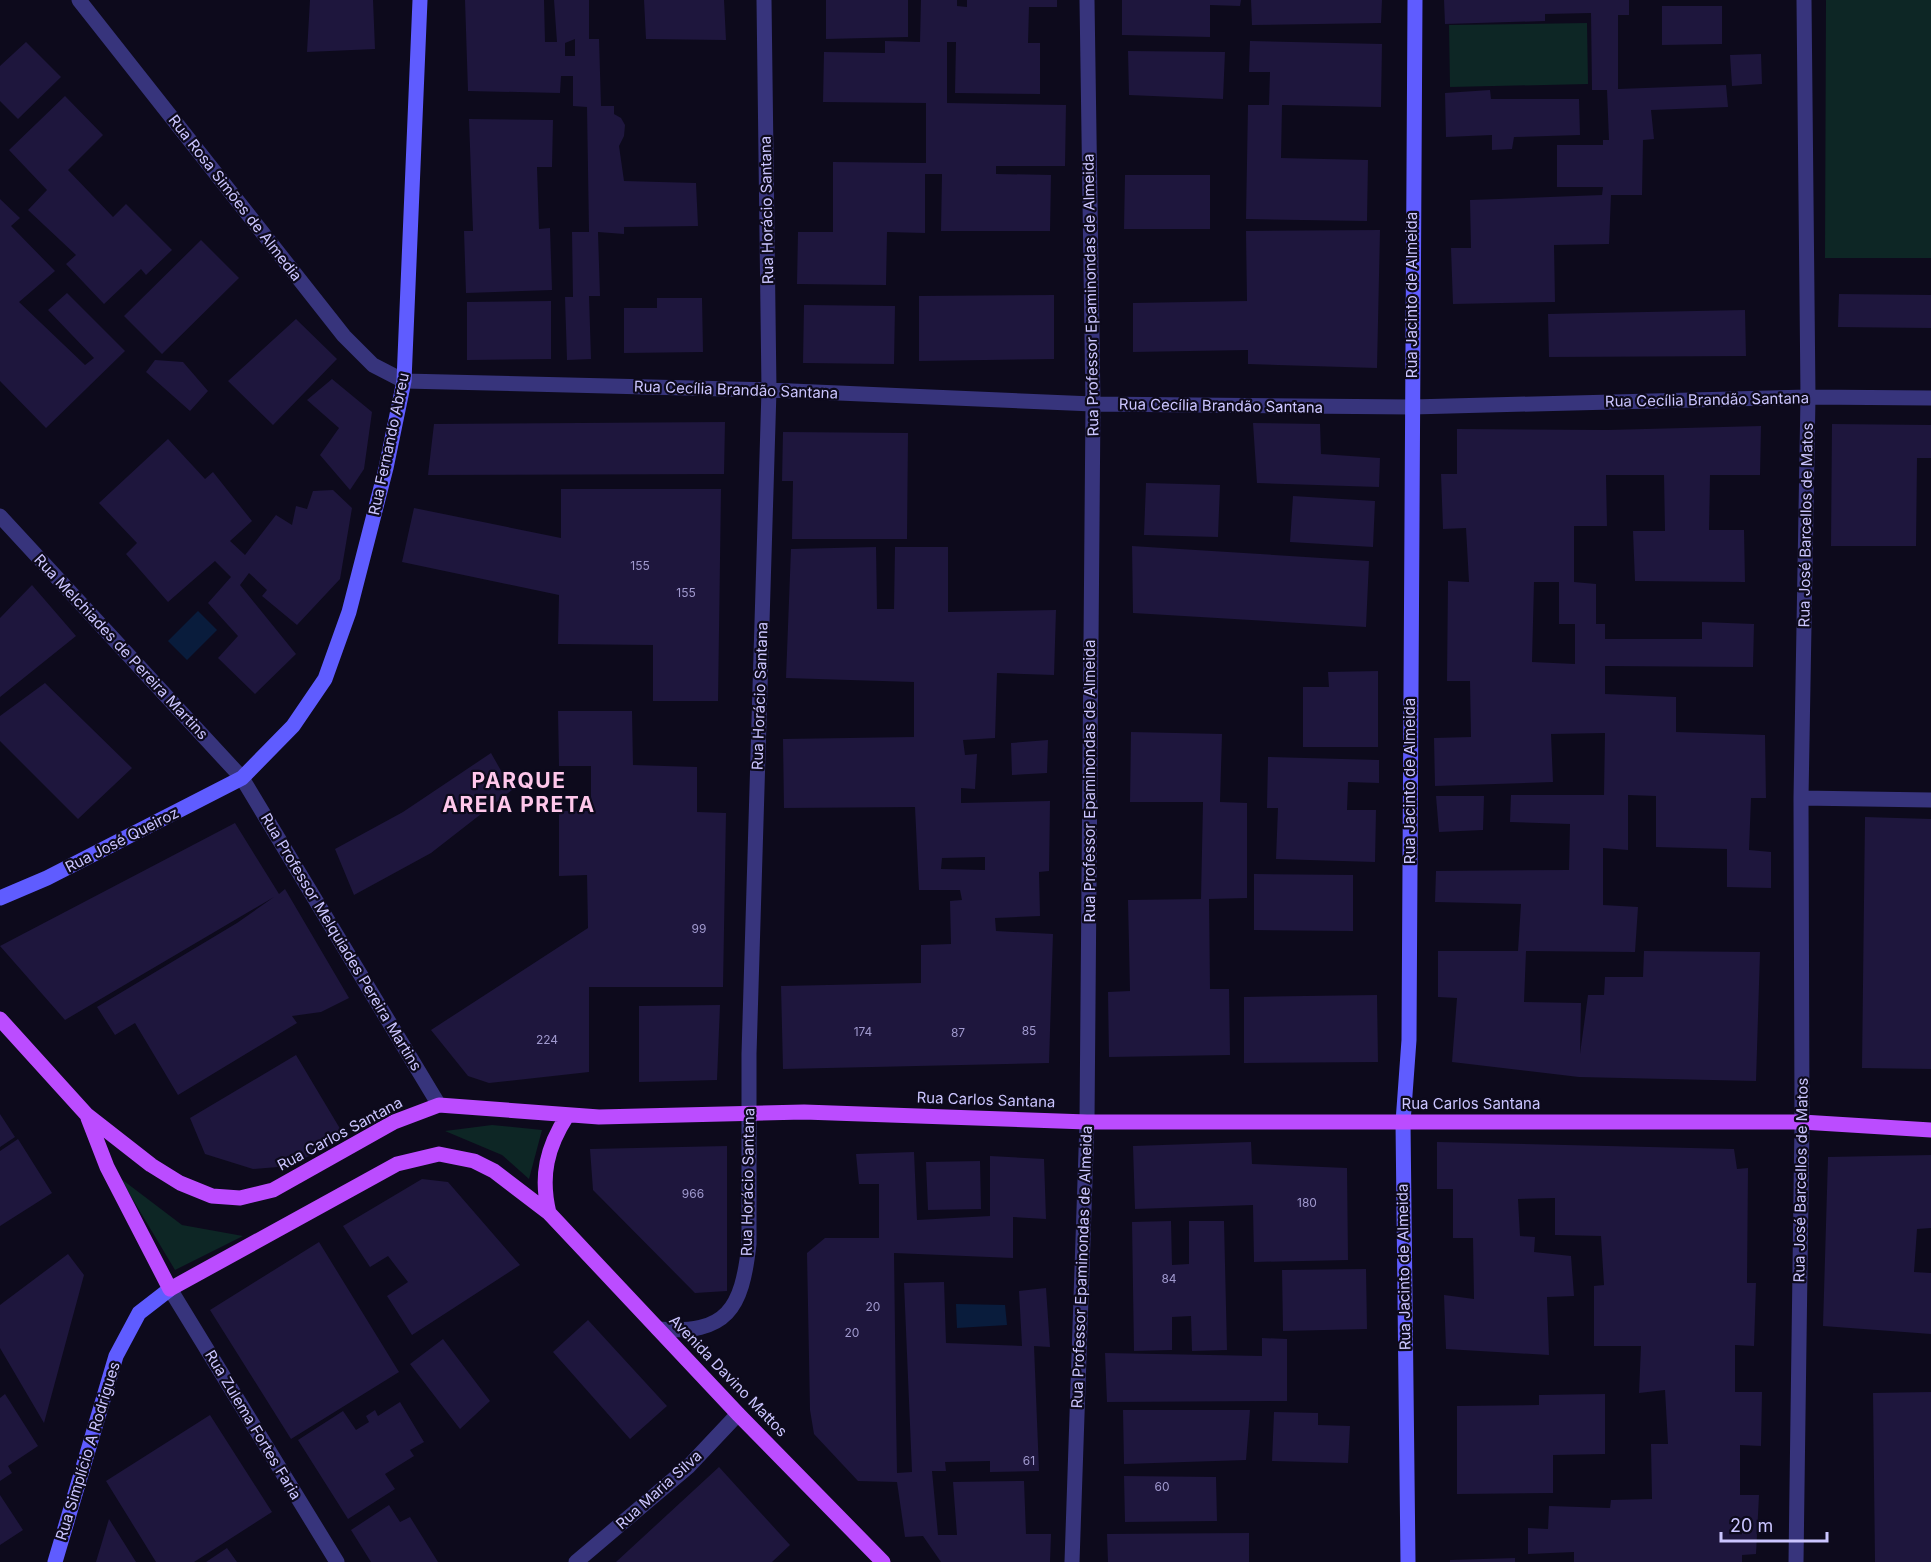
<svg xmlns="http://www.w3.org/2000/svg" width="1931" height="1562" font-family="Inter,sans-serif">
<rect width="100%" height="100%" fill="#0d0a1c"/>
<path fill="#0d2625" d="M1826 0H1931V258H1825Z
M1587 23 1588 84 1450 87 1449 25Z
M492 1125 542 1130 529 1179 502 1155 445 1131Z
M120 1178 182 1225 243 1236 175 1270Z"/>
<path fill="#091c3c" d="M198 611 217 630 187 660 168 641Z
M956 1304 1005 1305 1007 1325 957 1328Z"/>
<path fill="#1e163d" fill-rule="evenodd" d="M310 0H373L375 49 307 52Z
M465 0H544L545 42H557L554 0H589V39H599L601 106H614V114L621 118 625 125 624 136 619 146 624 181 696 183 698 226 624 227V234L598 232 600 296H589L591 359 567 360 565 297H573L572 232H589L587 107 573 106V76H561L560 93 468 91ZM575 39V56H565V43Z
M644 0H724L726 40 646 39Z
M826 0H908V37L826 39Z
M921 0H957V6L967 7V0H1057V7H1029L1028 43H1040V94L955 93 956 42H947V103L1066 105 1065 166H996V174L1051 175 1050 231H941L942 174H925V233L887 232 886 285 797 284 798 232H833V162L926 163V103L823 102 824 52 885 53V41L920 42Z
M1122 0H1241L1240 6 1210 5V37L1122 35Z
M1251 0H1382L1381 23 1252 25Z
M1444 0H1629V15H1618V89L1726 85 1728 107 1651 110 1654 139 1643 140 1642 195H1611L1609 244 1554 245 1555 302 1453 304 1451 248H1471L1470 200 1602 195 1603 187H1557V145H1603V140H1609L1607 90H1592L1591 13 1545 14V21L1445 24Z
M1662 6H1722V44L1662 45Z
M1250 41 1382 44 1381 107 1282 105 1281 158 1368 160 1367 221 1246 219 1248 105H1269L1270 72H1249Z
M26 42 61 77 18 119 0 101V66Z
M1128 51 1225 52 1223 99 1129 95Z
M1761 54 1762 84 1732 86 1730 55Z
M1490 90 1491 99H1579L1580 135 1514 137 1512 149 1492 150V135L1446 137 1445 93Z
M65 96 103 135 68 170 113 217 126 204 172 250 146 275 141 269 104 304 66 264 76 255 28 210 47 190 9 150Z
M469 119 553 120 552 167H537L539 229 550 228 552 290 466 293 464 231H473Z
M1125 175H1210V229H1124Z
M0 199 20 218 11 226 55 271 19 302 85 365 94 358 48 310 67 293 125 351 46 428 0 381Z
M1380 230 1377 368 1248 364V350L1133 352V303L1247 301 1246 231Z
M201 240 239 278 162 354 124 316Z
M1839 294 1931 295V328L1838 327Z
M1054 295V359L919 361V296Z
M657 298H702L703 352 624 353V308H657Z
M551 301V359L467 360V302Z
M804 305 895 306 894 364 803 363Z
M1745 310 1746 356 1549 357 1548 314Z
M296 319 337 359 273 425 228 381Z
M155 360 183 362 208 391 190 411 146 372Z
M332 379 372 412 364 469 350 490 320 455 339 428 307 400Z
M725 422 724 474 428 475 434 424Z
M1253 423 1320 424 1321 454 1380 458 1379 487 1257 483Z
M1832 424 1931 425V458H1917L1916 546H1831Z
M1761 426 1760 475H1710L1709 530H1744L1745 582 1635 581 1633 531H1665L1664 475H1606L1607 526H1574V582L1596 584V624H1605V639H1702V622L1754 624 1753 667 1605 666V694L1676 697V732L1765 735 1766 798H1751L1749 850 1771 852V888L1727 887V849L1656 847V796L1628 795V850L1603 848V905L1638 907 1635 952 1526 951 1524 1002 1581 1003 1580 1054 1588 995H1604L1605 977H1643L1644 951 1760 952 1756 1081 1579 1077 1452 1062 1457 998 1438 997V951H1518L1521 904 1435 902 1436 871 1569 870 1570 824 1510 822 1511 795H1604L1605 733 1551 734 1553 782 1435 786 1434 738 1471 737 1470 681H1447L1448 581 1469 582 1466 528 1443 529 1441 474H1457V429L1607 430ZM1534 582H1559V624H1575V664L1532 662Z
M783 432 908 433 907 539H792L793 481H782Z
M168 439 205 479 213 472 252 521 230 541 245 555 276 515 292 525 296 506 307 509 313 491 333 490 352 508 340 579 297 625 262 596 267 590 249 573 240 585 296 654 255 694 218 658 238 636 208 603 231 577 215 561 168 602 126 554 137 543 99 503Z
M1146 483 1220 485 1218 537 1144 535Z
M561 489H721L718 701H653V645L558 644 559 595 402 562 414 508 561 538Z
M1293 496 1375 501 1373 547 1290 542Z
M1132 546 1369 561 1366 627 1133 613Z
M876 547 877 609H894L895 547H948V612L1056 610 1054 675 997 673 995 738 963 740 965 755 977 754 975 789 961 788V803L1050 801 1049 871 1039 872 1040 916 995 918 996 931 1053 934 1049 1063 783 1069 781 986 921 983V945L951 944 950 901 962 900 960 890H919L915 807 784 808 783 739 914 737V682L786 678 791 549ZM985 857V870L941 869 942 858Z
M32 585 76 636 0 697V618Z
M1378 671V747H1303V687H1329L1328 672Z
M45 683 132 768 78 819 0 741V716Z
M558 711H632L633 765 697 767V812L726 813 723 987H589V1072L489 1083 468 1076 431 1030 588 928 587 875 559 876V811H591V766H559Z
M1131 732 1222 734 1220 802 1247 803V898L1209 899 1210 989H1229L1230 1055 1109 1057 1108 992 1130 991 1128 900 1201 899 1203 802H1130Z
M1048 740 1047 773 1012 775 1011 743Z
M491 753 512 790 431 853 354 895 335 849 403 812Z
M1268 757 1379 760V783L1348 782 1347 810H1376L1375 862 1276 859 1278 808H1267Z
M1436 796H1484L1483 830 1439 832Z
M1865 817 1931 819V1069L1862 1068Z
M235 823 279 894 285 889 349 998 321 1012 292 1016 297 1023 178 1095 135 1023 115 1035 97 1007 237 923 274 897 65 1020 0 946Z
M1254 874 1353 875V931L1254 930Z
M1377 995 1378 1062 1244 1063V997Z
M720 1005 717 1080 639 1082V1006Z
M296 1055 345 1137 290 1166 253 1169 205 1154 190 1118Z
M0 1114 15 1137 0 1147Z
M18 1139 52 1193 0 1226V1151Z
M1251 1142 1252 1164 1347 1168 1348 1260 1254 1262 1253 1205 1135 1209 1133 1146Z
M1437 1142 1734 1149 1737 1169 1748 1168 1747 1283H1756L1754 1346 1735 1345V1392H1762L1761 1446 1740 1445V1495H1759L1756 1554 1742 1555V1562H1574V1552L1528 1554V1528L1548 1529 1549 1506 1610 1508 1611 1500 1652 1499 1651 1444H1668L1665 1390 1639 1393 1641 1346H1594V1286L1604 1285 1601 1236 1555 1235V1198L1518 1199 1520 1236 1535 1237 1534 1252 1571 1256 1574 1296 1547 1297 1549 1355 1446 1349 1444 1295 1474 1299 1473 1238H1453V1189H1437Z
M727 1146V1291L695 1293 593 1190 590 1149Z
M914 1152 917 1220 990 1216V1156L1044 1159 1046 1219 1013 1217V1258L894 1253 896 1413 897 1473 912 1472 904 1283 944 1282 946 1343 1022 1346 1019 1291 1046 1288 1050 1347 1034 1346 1039 1471 990 1472V1461L945 1462 946 1471H932L938 1535H957L953 1482 1024 1481 1026 1534H1051L1050 1562H941L923 1536 905 1537 897 1482 858 1481 814 1434 810 1410 807 1253 825 1238H879V1184H859L856 1154Z
M1931 1155V1228L1917 1229 1914 1272 1931 1273V1334L1823 1326 1828 1157Z
M980 1161 981 1209 928 1210 926 1162Z
M422 1179 448 1182 520 1265 412 1335 387 1296 408 1282 388 1256 370 1267 343 1226Z
M1171 1221 1172 1265 1189 1264V1221H1224L1227 1350 1192 1351 1191 1316 1172 1317V1350L1134 1351 1132 1222Z
M319 1242 399 1372 291 1439 210 1310Z
M68 1254 84 1275 44 1423 0 1348V1305Z
M1366 1269 1367 1329 1283 1331 1282 1270Z
M588 1320 667 1406 630 1439 553 1352Z
M1262 1338 1287 1339V1401L1107 1402 1105 1353 1262 1356Z
M443 1339 490 1401 460 1429 410 1364Z
M1931 1392V1562H1875L1873 1393Z
M5 1394 38 1446 8 1466 12 1473 0 1481V1398Z
M1605 1394V1454L1553 1455V1493L1457 1494V1406L1539 1405V1395Z
M400 1402 424 1442 410 1450 414 1456 385 1474 395 1489 348 1519 298 1440 343 1411 356 1430 369 1422 366 1416 375 1410 378 1416Z
M1123 1410H1250L1246 1460 1124 1464Z
M1274 1412 1318 1413V1425L1350 1426 1348 1463 1272 1461Z
M210 1415 272 1512 194 1562H156L106 1481Z
M719 1467 790 1545 772 1562H616Z
M1124 1476 1216 1477 1217 1521 1125 1522Z
M0 1495 23 1530 0 1545Z
M389 1505 400 1522 410 1517 438 1562H371L351 1530Z
M109 1519 136 1562H96Z
M1249 1533V1562H1108L1107 1534Z
M227 1548 237 1562H206Z
M1515 1558V1562H1450V1560Z"/>
<g fill="none" stroke-linecap="round" stroke-linejoin="round">
<path stroke="#37347c" stroke-width="15" d="M79 0 344 336 373 365 404 381 769 390 1093 404 1412 407 1808 397 1931 398
M0 516 242 778 439 1105
M1801 798 1931 800
M170 1289 337 1562
M658 1329C727 1335 742 1309 749 1244V1054L769 390 764 0
M576 1562 688 1467 738 1414
M1072 1562 1087 1122 1093 404 1087 0
M1796 1562 1802 1122 1801 798 1808 397 1804 0"/>
<path stroke="#5f5cff" stroke-width="15" d="M0 898 47 878 242 778 293 726 325 679 349 612 386 468 404 381 420 0
M55 1562 116 1356 139 1313 170 1289
M1408 1562 1403 1122 1409 1040 1415 0"/>
<path stroke="#bb4cff" stroke-width="15" d="M0 1019 87 1115 151 1165 180 1183 212 1196 240 1198 273 1190 394 1122 439 1105 599 1117 804 1112 1087 1122H1802L1931 1130
M88 1118 107 1167 170 1289 397 1164 439 1154 474 1161 494 1171 549 1213 738 1414 883 1562
M549 1213C540 1176 547 1147 567 1116"/>
</g>
<g text-anchor="middle" stroke-width="4.5" stroke-linejoin="round" paint-order="stroke">
<g font-size="12" fill="#a099ce">
<text x="640" y="570">155</text>
<text x="686" y="597">155</text>
<text x="699" y="933">99</text>
<text x="1029" y="1035">85</text>
<text x="863" y="1036">174</text>
<text x="958" y="1037">87</text>
<text x="547" y="1044">224</text>
<text x="693" y="1198">966</text>
<text x="1307" y="1207">180</text>
<text x="1169" y="1283">84</text>
<text x="873" y="1311">20</text>
<text x="852" y="1337">20</text>
<text x="1029" y="1465">61</text>
<text x="1162" y="1491">60</text>
</g>
<g font-size="15" fill="#cbc5ff" stroke="#0d0a1c">
<text transform="translate(235 198) rotate(52)" y="5">Rua Rosa Simões de Almedia</text>
<text transform="translate(767 210) rotate(-91)" y="5">Rua Horácio Santana</text>
<text transform="translate(1091 295) rotate(-91)" y="5">Rua Professor Epaminondas de Almeida</text>
<text transform="translate(1412 295) rotate(-90)" y="5">Rua Jacinto de Almeida</text>
<text transform="translate(736 390) rotate(2)" y="5">Rua Cecília Brandão Santana</text>
<text transform="translate(1707 400) rotate(-1)" y="5">Rua Cecília Brandão Santana</text>
<text transform="translate(1221 406) rotate(1)" y="5">Rua Cecília Brandão Santana</text>
<text transform="translate(389 444) rotate(-78)" y="5">Rua Fernando Abreu</text>
<text transform="translate(1806 525) rotate(-89)" y="5">Rua José Barcellos de Matos</text>
<text transform="translate(121 647) rotate(47)" y="5">Rua Melchiades de Pereira Martins</text>
<text transform="translate(760 696) rotate(-88)" y="5">Rua Horácio Santana</text>
<text transform="translate(1090 781) rotate(-90)" y="5">Rua Professor Epaminondas de Almeida</text>
<text transform="translate(1410 781) rotate(-90)" y="5">Rua Jacinto de Almeida</text>
<text transform="translate(122 840) rotate(-27)" y="5">Rua José Queiroz</text>
<text transform="translate(341 942) rotate(59)" y="5">Rua Professor Melquiades Pereira Martins</text>
<text transform="translate(986 1100) rotate(2)" y="5">Rua Carlos Santana</text>
<text x="1471" y="1109">Rua Carlos Santana</text>
<text transform="translate(340 1134) rotate(-28)" y="5">Rua Carlos Santana</text>
<text transform="translate(1801 1180) rotate(-89)" y="5">Rua José Barcellos de Matos</text>
<text transform="translate(748 1182) rotate(-89)" y="5">Rua Horácio Santana</text>
<text transform="translate(1082 1267) rotate(-88)" y="5">Rua Professor Epaminondas de Almeida</text>
<text transform="translate(1404 1267) rotate(-91)" y="5">Rua Jacinto de Almeida</text>
<text transform="translate(728 1376) rotate(46)" y="5">Avenida Davino Mattos</text>
<text transform="translate(253 1425) rotate(59)" y="5">Rua Zulema Fortes Faria</text>
<text transform="translate(88 1451) rotate(-73)" y="5">Rua Simplício A Rodrigues</text>
<text transform="translate(659 1490) rotate(-42)" y="5">Rua Maria Silva</text>
</g>
<g font-size="21" font-weight="bold" letter-spacing="1.5" fill="#ffc7eb" stroke="#0d0a1c">
<text x="519" y="788">PARQUE<tspan x="519" dy="24">AREIA PRETA</tspan></text>
</g>
</g>
<path d="M1721 1532v9h106v-9" fill="none" stroke="#cbc5ff" stroke-width="3"/>
<text x="1730" y="1532" font-size="18" fill="#cbc5ff" stroke="#0d0a1c" stroke-width="4.5" paint-order="stroke">20 m</text>
</svg>
